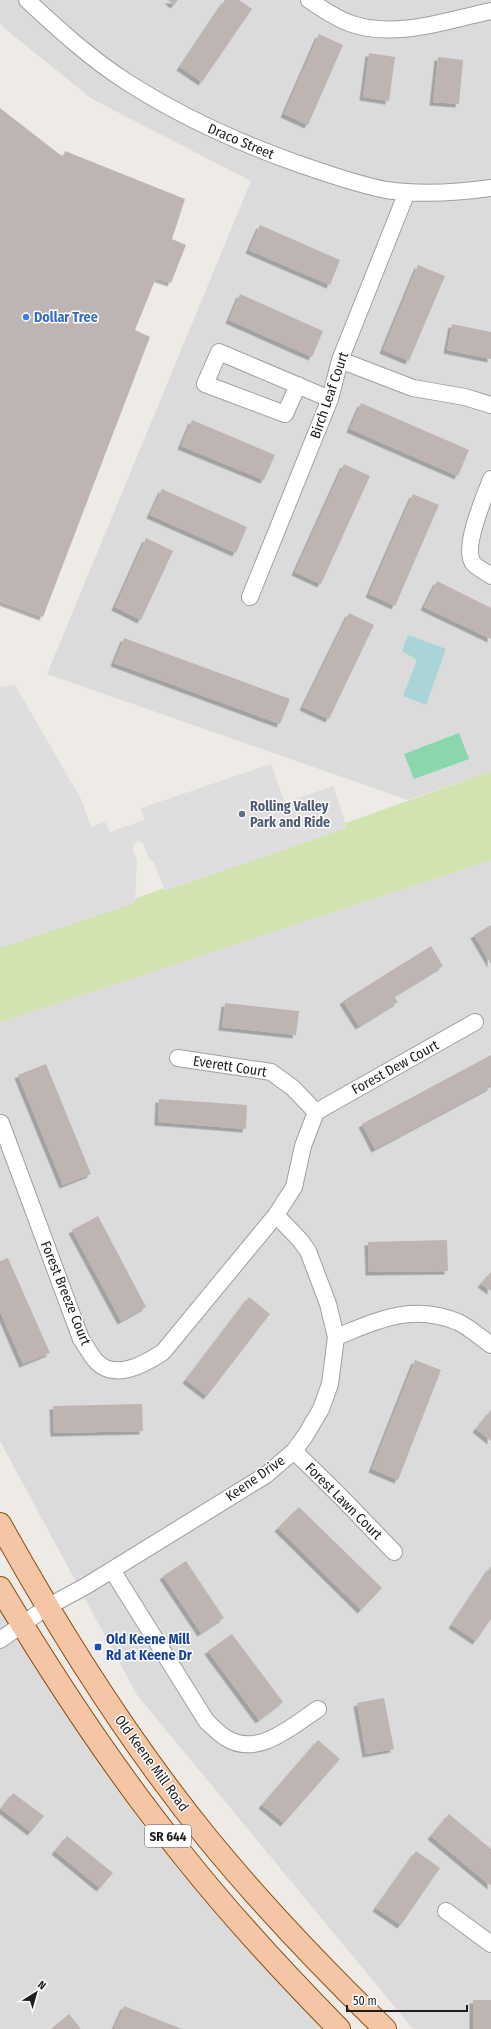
<svg xmlns="http://www.w3.org/2000/svg" width="491" height="2029" font-family="'Fira Sans Condensed',sans-serif">
<defs>
<filter id="shadow"><feDropShadow dx="-3.5" dy="3.5" stdDeviation="0" flood-color="#0004"/></filter>
</defs>
<rect width="100%" height="100%" fill="#eeeae5"/>
<path fill="#dcdbdb" d="M0 0H491V771L408 800 47 674 251 181 92 99 4 28 0 23Z
M491 860V2029H413L137 1695 0 1441V1022Z
M0 1606 146 1830 329 2029H0Z"/>
<path fill="#d1e4af" d="M491 771V860L0 1022V947Z"/>
<path fill="#8ad7ad" d="M459 733 469 759 414 779 404 754Z"/>
<path fill="#dedede" d="M15 685 81 799 91 827 105 822 110 832 144 820 141 808 271 764 285 803 333 786 347 828 165 891 154 863 149 858 143 843 138 841 134 844 133 851 137 860 135 903 0 948V687Z"/>
<path fill="#a9d5d8" d="M408 635 446 649 426 705 403 696 417 660 402 651Z"/>
<path fill="#beb5b2" filter="url(#shadow)" d="M168 0H178L174 5Z
M225 0H239L252 9 202 82 180 67Z
M319 34 343 45 308 125 284 114Z
M369 53 395 57 389 101 363 97Z
M438 57 463 60 459 104 433 102Z
M0 108 63 157 65 151 185 199 172 239 186 245 171 283 156 278 135 330 150 337 43 617 0 601Z
M260 225 340 260 330 285 249 250Z
M418 265 445 276 409 361 383 350Z
M240 294 323 331 312 357 229 320Z
M452 324 491 332V359L447 350Z
M361 403 469 450 458 476 350 429Z
M192 420 275 455 264 480 181 446Z
M344 464 370 476 321 584 295 572Z
M162 489 247 527 236 553 150 515Z
M413 494 439 505 395 606 369 594Z
M146 538 173 551 141 620 115 607Z
M437 581 491 608V639L424 607Z
M349 613 374 625 329 719 303 707Z
M124 638 290 699 280 724 114 663Z
M491 925V964L474 935Z
M431 946 443 966 394 996 398 1002 359 1026 343 1001Z
M225 1003 299 1011 296 1035 222 1027Z
M491 1055V1087L375 1149 362 1124Z
M46 1064 91 1174 63 1185 18 1075Z
M159 1099 247 1105 246 1129 158 1122Z
M98 1216 146 1307 121 1321 72 1230Z
M447 1240 448 1271 369 1272 368 1242Z
M8 1258 50 1353 23 1364 0 1311V1261Z
M491 1272V1291L481 1284Z
M249 1297 270 1314 207 1396 186 1380Z
M415 1360 441 1370 398 1480 372 1469Z
M142 1404 143 1431 54 1433 53 1406Z
M491 1410V1441L476 1429Z
M299 1507 382 1588 361 1610 278 1528Z
M186 1561 224 1618 201 1633 163 1576Z
M491 1566V1619L476 1641 452 1625Z
M232 1634 283 1702 259 1720 208 1651Z
M384 1698 394 1749 366 1754 357 1703Z
M318 1740 340 1759 284 1823 262 1805Z
M13 1793 44 1816 31 1832 1 1809Z
M449 1814 491 1849V1886L431 1836Z
M67 1836 113 1873 100 1888 55 1851Z
M416 1851 440 1868 401 1925 376 1908Z
M473 2000H491V2029H473Z
M124 2006 182 2029H114Z
M69 2014 81 2029H51Z"/>
<g fill="none" stroke-linecap="round" stroke-linejoin="round">
<defs>
<path id="street" d="M27 0C58 29 91 59 127 82 180 116 237 142 296 163 325 173 355 184 386 190 421 195 456 193 491 188
M309 0C323 9 336 19 352 24 397 39 447 20 491 11
M340 360 413 388 465 397 491 405
M298 385 285 414 205 384 219 352 330 399
M491 479C485 496 462 547 473 563 477 568 486 572 491 576
M250 597 330 399 340 360 407 192
M178 1058 271 1072 293 1088 316 1112
M316 1112 475 1022
M1 1123 81 1339C86 1346 90 1354 95 1360 114 1382 145 1364 163 1352L276 1215
M336 1337C379 1320 412 1303 458 1322 469 1327 481 1338 491 1345
M294 1451 341 1497 394 1552
M112 1570 207 1722C213 1727 219 1734 226 1738 258 1758 292 1726 318 1709
M0 1640 47 1607 86 1586 266 1475 294 1451 305 1436 321 1409 330 1384 336 1337 328 1304 308 1251 300 1240 276 1215 294 1187 303 1146 316 1112
M446 1911 491 1944"/>
<path id="primary" d="M0 1524C61 1634 129 1742 208 1839 263 1906 323 1969 385 2029
M0 1588C55 1680 114 1770 182 1854 231 1916 284 1973 339 2029"/>
</defs>
<use href="#street" stroke="#9f9f9f" stroke-width="18"/>
<use href="#primary" stroke="#8b4e0d" stroke-width="24"/>
<use href="#street" stroke="#fff" stroke-width="16"/>
<use href="#primary" stroke="#f4c6a5" stroke-width="22"/>
</g>
<circle fill="#3f7fe0" stroke="#fff" stroke-width="1.5" cx="26" cy="317" r="4"/>
<circle fill="#5c6f8a" stroke="#fff" stroke-width="1.5" cx="242" cy="814" r="4"/>
<rect fill="#1a4fb4" stroke="#fff" stroke-width="1.5" x="94" y="1643" width="8" height="8" rx="2"/>
<g text-anchor="middle" stroke-width="3" stroke-linejoin="round" paint-order="stroke">
<rect fill="#fff" stroke="#626262" stroke-width="1" x="145" y="1825" width="46" height="22" rx="3"/>
<g font-size="13" font-weight="bold" fill="#1e1e1e">
<text x="168" y="1841">SR 644</text>
</g>
<g font-size="14" fill="#1e1e1e" stroke="#fff">
<text transform="translate(241 141) rotate(23)" y="5">Draco Street</text>
<text transform="translate(329 395) rotate(-71)" y="5">Birch Leaf Court</text>
<text transform="translate(230 1066) rotate(9)" y="5">Everett Court</text>
<text transform="translate(395 1067) rotate(-29)" y="5">Forest Dew Court</text>
<text transform="translate(66 1293) rotate(68)" y="5">Forest Breeze Court</text>
<text transform="translate(255 1478) rotate(-35)" y="5">Keene Drive</text>
<text transform="translate(344 1501) rotate(45)" y="5">Forest Lawn Court</text>
<text transform="translate(152 1763) rotate(54)" y="5">Old Keene Mill Road</text>
</g>
<g font-size="14" font-weight="bold" fill="#366cbe" stroke="#fff" text-anchor="start">
<text x="34" y="322">Dollar Tree</text>
</g>
<g font-size="14" font-weight="bold" fill="#4e5e75" stroke="#fff" text-anchor="start">
<text x="250" y="811">Rolling Valley<tspan x="250" dy="16">Park and Ride</tspan></text>
</g>
<g font-size="14" font-weight="bold" fill="#164399" stroke="#fff" text-anchor="start">
<text x="106" y="1644">Old Keene Mill<tspan x="106" dy="16">Rd at Keene Dr</tspan></text>
</g>
</g>
<g transform="translate(36 1993) rotate(37)" stroke="#ffffff" stroke-width="3" paint-order="stroke">
<path d="M0-3L7 15L0 10L-7 15Z" fill="#1e1e1e"/>
<text y="-6" font-size="11" font-weight="bold" text-anchor="middle" fill="#1e1e1e">N</text>
</g>
<path d="M347 2005v6h120v-6" fill="none" stroke="#1e1e1e" stroke-width="2"/>
<text x="353" y="2005" font-size="12" fill="#1e1e1e" stroke="#ffffff" stroke-width="3" paint-order="stroke">50 m</text>
</svg>
